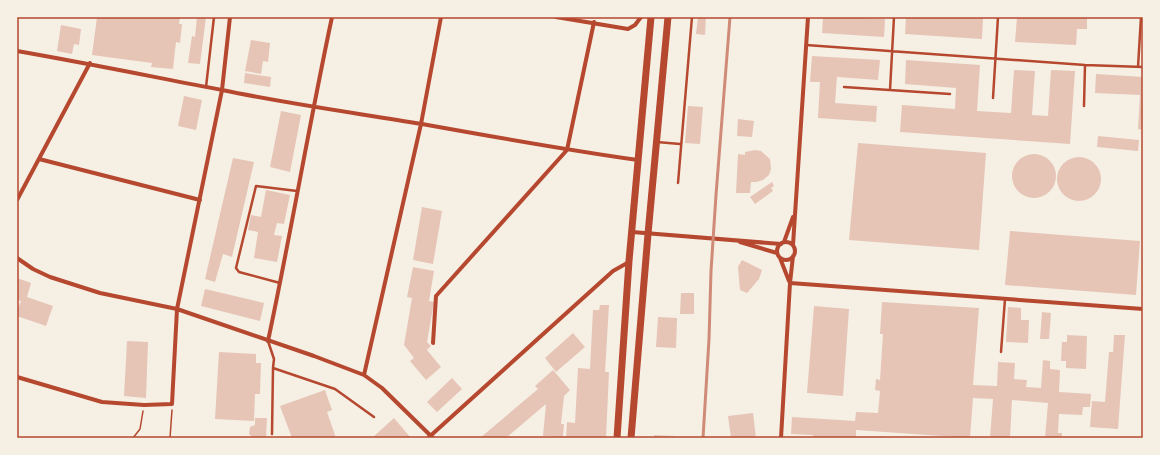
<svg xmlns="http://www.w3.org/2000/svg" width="1160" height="455" font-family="Overpass,sans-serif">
<rect width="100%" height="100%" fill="#f6efe4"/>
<path fill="#e6c5b7" d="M97 17H180L179 24H182L180 43 176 42 173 69 151 67 152 63 92 55Z
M197 17H206L200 64 188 63 192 36 195 37Z
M698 17H706L705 35 696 34Z
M823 17H862V18L885 19 884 37 822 33Z
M906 17H983L982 39 905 34Z
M1017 17H1087V29H1077L1076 45 1015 42Z
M61 25 81 29 79 45 74 44 72 54 57 51Z
M251 40 270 43 268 62 263 61 261 74 245 71Z
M812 56 880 60 878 80 837 77 835 103 877 106 876 122 818 118 820 82H810Z
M906 60 980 65 977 111 1011 113 1014 70 1035 71 1032 115 1048 116 1051 70 1075 71 1070 144 900 132 902 105 955 109 956 88 905 84Z
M245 73 271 77 270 87 244 83Z
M1096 74 1143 77V130L1138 129 1140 95 1095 93Z
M184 96 202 100 196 130 178 126Z
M688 106 703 107 700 144 685 143Z
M281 111 301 115 290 172 270 167Z
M738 119 754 121 752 137 737 136Z
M1098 136 1139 140 1138 151 1097 147Z
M858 143 986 153 979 250 849 240Z
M755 150 761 151 770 159 771 169 769 175 763 180 756 182H751L750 193H736L738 154 745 155V152Z
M1012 176a22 22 0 1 1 44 0a22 22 0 1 1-44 0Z
M1057 179a22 22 0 1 1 44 0a22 22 0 1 1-44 0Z
M233 158 254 162 232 257 223 254 215 282 205 279Z
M772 182 774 186 771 188 773 191 755 204 750 197Z
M266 190 290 195 284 224 277 223 274 235 282 236 277 262 254 258 258 232 248 230 251 215 261 217Z
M422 207 442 211 433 264 413 260Z
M1010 231 1140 241 1136 295 1005 285Z
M742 260 762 270 759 279 747 293 740 290 738 267Z
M413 267 434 271 429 301 434 302 427 342 431 346 427 350 441 367 426 380 410 361 414 358 404 345 412 298 407 297Z
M17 278 31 283 27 297 53 306 46 326 17 316V311L21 301 17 300Z
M205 289 264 303 260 321 201 306Z
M681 293H694V314H680Z
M882 302 979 308 973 385 997 386 998 362 1015 363 1014 379 1027 380 1026 387 1041 388 1043 360 1050 361V369L1060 370 1059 392 1091 394 1090 407H1083L1082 415 1059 414 1058 433H1062V438H1045L1048 403 1012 400 1010 438H990L993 399 973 398 970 438 856 430V438H813V435L791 434 792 417 855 421 856 412 878 413 880 391 875 390 876 379 880 380 883 334H880Z
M600 305H609L605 372H609L606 438H566L567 422 575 423 578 368 590 369 593 310H599Z
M814 306 849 309 843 396 807 393Z
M1008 307 1021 308V320H1029L1028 343 1006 342Z
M1042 312 1051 313 1049 339H1040Z
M658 317 677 318 676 348 656 347Z
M573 333 585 347 556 372 545 358Z
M1067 335 1087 336 1086 369 1066 368V361H1061L1062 342H1067Z
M1114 335H1125L1118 429 1090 427 1092 401 1105 402 1109 352H1113Z
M127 341 148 342 146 398 124 396Z
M219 352 256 354V363H261L260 394H255L254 421 215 419Z
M553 370 570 390 564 396 561 424H564L563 437 543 436 546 404 506 438H480L538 389 535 386Z
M452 378 462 389 437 412 427 402Z
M325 390 332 410 327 412 336 438H292L280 406Z
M753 413 756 438H731L728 416Z
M255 418H267L266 438H253L249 434 250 427 255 425Z
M394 418 410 437 409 438H372Z
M654 435 674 436V438H654Z"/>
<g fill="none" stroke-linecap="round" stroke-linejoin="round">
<path stroke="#b5482f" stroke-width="1.5" d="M133 438 140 429 143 411
M170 438 172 410"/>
<path stroke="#b5482f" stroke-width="2.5" d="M806 45 1085 65 1143 67
M1138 67 1141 17
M206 87 214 17
M844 87 950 94
M890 90 894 17
M993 98 998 17
M1084 106 1085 65
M657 142 680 144
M678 183 692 17
M280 283 239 272 236 268 256 186 297 191
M268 341 274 359 273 368 335 389 374 417
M1001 352 1005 299
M272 434 273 368"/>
<path stroke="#b5482f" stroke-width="4" d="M556 17 628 29 635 25 641 17
M17 51C86 63 154 77 222 90 289 104 356 113 422 124 494 137 566 150 638 160
M39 159 200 200
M17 200 90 63
M632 232 781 244
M740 242 777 253
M784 242 793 217
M777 251a9 9 0 1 1 18 0a9 9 0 1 1-18 0Z
M793 245 808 17
M17 258 33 269 50 277 100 293 177 309 314 356 364 375 382 388 433 438
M780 258 789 281
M790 283 1143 309
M268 341C291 233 309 125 332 17
M433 343 436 296 567 150 594 22
M364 375 421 124 441 17
M17 377 102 402 144 405 172 404 177 309 222 90 230 17
M428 438 613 271 629 262
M781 438 790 283 793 256"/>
<path stroke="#b5482f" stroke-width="7" d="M617 438 629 261 651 17
M631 438 648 234 668 17"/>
<path stroke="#cf8b77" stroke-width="3" d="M703 438 709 339 711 271 716 195 730 17"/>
</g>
<rect width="1160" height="455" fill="none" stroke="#f6efe4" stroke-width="36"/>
<rect x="18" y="18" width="1124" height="419" fill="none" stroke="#b5482f" stroke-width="1.5"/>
</svg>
